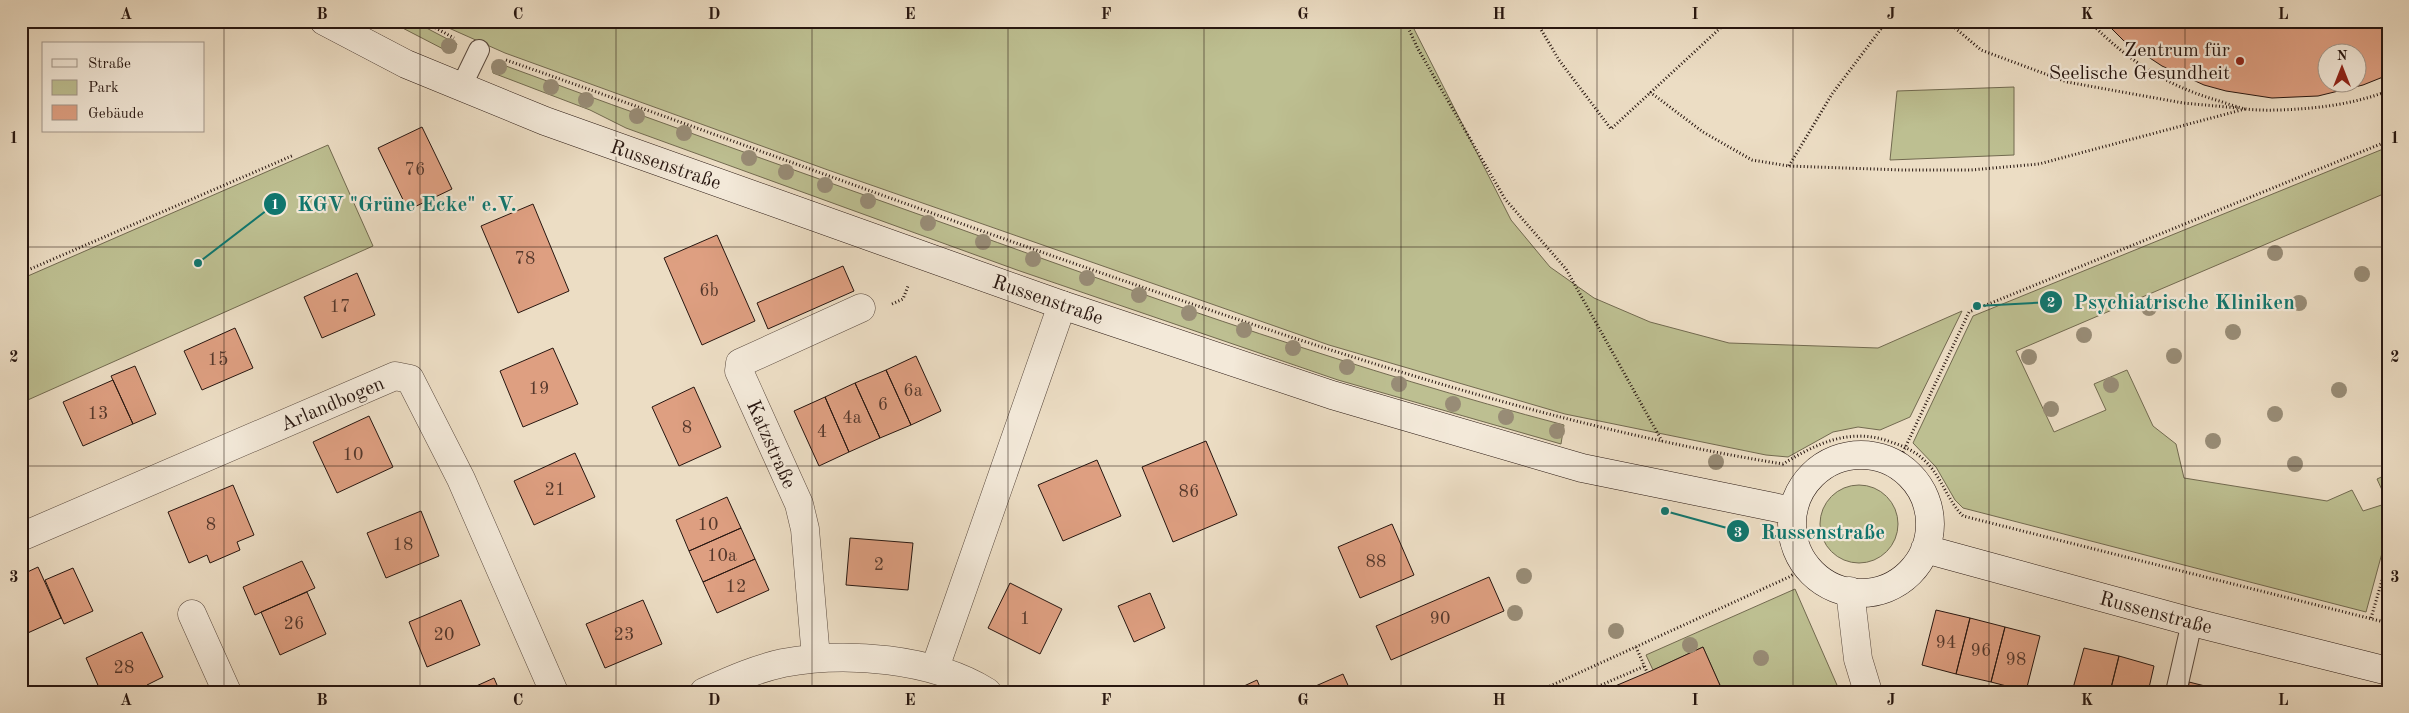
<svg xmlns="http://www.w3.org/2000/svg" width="2409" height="713" font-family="'Old Standard TT',serif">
<rect width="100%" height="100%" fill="#ecddc4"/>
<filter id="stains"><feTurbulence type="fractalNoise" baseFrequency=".004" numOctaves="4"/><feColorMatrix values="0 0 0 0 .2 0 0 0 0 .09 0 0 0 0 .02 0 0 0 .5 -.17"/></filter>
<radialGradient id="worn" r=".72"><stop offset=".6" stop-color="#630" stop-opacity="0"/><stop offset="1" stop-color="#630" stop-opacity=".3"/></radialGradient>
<path fill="#bdbf91" stroke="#726a50" d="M389 21H413L457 44 454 52H449Z
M433 21H1079L1082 28 1100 21H1410L1511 220 1550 267 1594 298 1650 322 1729 343 1878 348 1962 311 1910 417 1880 430 1858 427 1833 432 1788 457 1766 455 1565 414 1329 345 828 170 505 53Z
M495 62C650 119 805 174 960 229 1159 301 1359 371 1564 425L1561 444 1338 380 1017 270 626 128 590 110 493 73 492 67Z
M2014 87V155L1890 160 1897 91Z
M328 145 373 246 21 403V279Z
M2388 147V192L2016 351 2054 432 2106 410 2094 384 2127 370 2153 426 2176 444 2184 478 2327 501 2352 490 2363 511 2388 503 2377 479 2388 474V531L2366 612 1963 508 1955 500 1936 467 1913 443 1973 316Z
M1820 524a39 39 0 1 1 78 0a39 39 0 1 1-78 0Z
M1795 589 1840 692H1723L1703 647 1653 670 1646 655Z"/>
<path fill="#de9f81" stroke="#271610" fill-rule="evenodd" d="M2104 21H2388V75L2363 85 2318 96 2272 98 2226 91 2204 85 2162 66 2124 41ZM2326 52H2356V82H2326Z
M422 127 452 189 408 210 378 148Z
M533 204 569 291 518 313 481 226Z
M717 235 755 321 702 345 664 258Z
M843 266 854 291 768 329 757 303Z
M357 273 375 315 322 338 304 297Z
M235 328 253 368 202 390 184 351Z
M553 348 578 404 523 427 500 371Z
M916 356 941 411 911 425 886 370Z
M135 366 156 414 133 424 111 376Z
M886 370 911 425 880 438 855 383Z
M113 380 133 424 83 446 63 402Z
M855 383 880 438 849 452 825 397Z
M694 387 721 447 679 466 652 407Z
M825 397 849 452 819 466 794 411Z
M369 416 393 467 337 493 313 442Z
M1206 441 1237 515 1173 542 1142 467Z
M575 453 595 497 534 525 514 481Z
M1097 460 1121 516 1063 541 1038 485Z
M233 485 254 535 237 542 240 550 210 563 207 555 189 563 168 512Z
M727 497 741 528 689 551 676 520Z
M421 511 439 556 386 578 367 533Z
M1392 524 1414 575 1360 598 1338 547Z
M741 528 755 559 703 582 689 551Z
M850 538 913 543 908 590 846 585Z
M755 559 769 590 717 613 703 582Z
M302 561 315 588 255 615 243 587Z
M38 567 61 618 21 636V575Z
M73 568 93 611 64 624 45 580Z
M1489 577 1504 611 1391 660 1376 626Z
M1010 583 1062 609 1040 654 988 628Z
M307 592 326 634 280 655 261 612Z
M1150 593 1165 628 1134 642 1118 606Z
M461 600 480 645 427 667 409 622Z
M643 600 662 644 605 668 586 624Z
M1936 610 1970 618 1956 674 1922 665Z
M1970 618 2005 627 1991 682 1956 674Z
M2005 627 2040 636 2026 691 1991 682Z
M142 632 163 677 147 685 150 692H101L86 658Z
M1703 647 1723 692H1601L1653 670Z
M2084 648 2119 656 2110 692H2072Z
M2119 656 2154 666 2148 692H2110Z
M1343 674 1351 692H1302Z
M494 678 500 692H463Z
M1257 680 1262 692H1231Z
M2189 682 2213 688V692H2188Z"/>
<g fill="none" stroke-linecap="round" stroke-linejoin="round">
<defs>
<path id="lane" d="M461 87 479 50
M2176 692 2192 622"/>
<path id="street" d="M21 537 395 376 410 379 461 479 554 692
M1850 591 1858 659 1868 692
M192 614 227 692
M816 658 805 529 799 504 739 371 740 363 861 308
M935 668 1062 305
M704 692C729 681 755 669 783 663 846 651 932 658 987 692"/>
<path id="secondary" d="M324 21 406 64 545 121 1062 305 1332 395 1582 468 1793 511
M1792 524a69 69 0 1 1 138 0a69 69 0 1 1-138 0Z
M1925 549 2192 622 2388 671"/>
</defs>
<use href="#lane" stroke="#58483d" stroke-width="22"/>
<use href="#street" stroke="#58483d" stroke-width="29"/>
<use href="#secondary" stroke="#271610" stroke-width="29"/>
<path stroke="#271610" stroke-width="3" stroke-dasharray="1 2.5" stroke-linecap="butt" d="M423 21 454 38
M1405 21 1418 49 1505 199 1566 269 1662 441
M1536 21 1559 60 1611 129 1728 21
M1947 21 1981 50 2067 82 2183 103 2238 108
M2089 21C2126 59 2165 85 2216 100 2226 103 2236 107 2246 109 2263 111 2282 110 2299 109 2329 107 2359 102 2388 91
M506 60C737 141 966 228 1198 306 1390 371 1583 432 1783 464 1817 443 1851 427 1891 442 1903 446 1915 451 1924 460 1941 475 1947 500 1963 516L2388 623
M1650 92 1703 132 1752 160 1789 166 1902 170H1971L2039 164 2245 109
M1789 166 1832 94 1887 21
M21 273 294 155
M892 304 903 299 908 286
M1897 465 1969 312 2388 141
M2371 618 2388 560
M1636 647 1647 672
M1537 692 1789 577 1806 566
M1585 692 1645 666"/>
<use href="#lane" stroke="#f3e9d9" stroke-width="20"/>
<use href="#street" stroke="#f3e9d9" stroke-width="28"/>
<use href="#secondary" stroke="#f3e9d9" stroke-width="28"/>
</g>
<g fill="#988c76">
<circle cx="449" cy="46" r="8"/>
<circle cx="499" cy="67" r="8"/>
<circle cx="551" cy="87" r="8"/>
<circle cx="586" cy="100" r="8"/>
<circle cx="637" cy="116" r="8"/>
<circle cx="684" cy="133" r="8"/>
<circle cx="749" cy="158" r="8"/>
<circle cx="786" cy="172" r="8"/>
<circle cx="825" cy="185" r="8"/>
<circle cx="868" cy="201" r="8"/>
<circle cx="928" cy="223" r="8"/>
<circle cx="983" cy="242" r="8"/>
<circle cx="2275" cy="253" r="8"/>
<circle cx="1033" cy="259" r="8"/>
<circle cx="2362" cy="274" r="8"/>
<circle cx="1087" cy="278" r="8"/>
<circle cx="1139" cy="295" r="8"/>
<circle cx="2299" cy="303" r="8"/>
<circle cx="2149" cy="308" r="8"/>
<circle cx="1189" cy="313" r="8"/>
<circle cx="1244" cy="330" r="8"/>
<circle cx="2233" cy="332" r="8"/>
<circle cx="2084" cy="335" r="8"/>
<circle cx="1293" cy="348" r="8"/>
<circle cx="2174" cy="356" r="8"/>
<circle cx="2029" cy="357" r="8"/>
<circle cx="1347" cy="367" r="8"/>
<circle cx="1399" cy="384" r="8"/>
<circle cx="2111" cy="385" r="8"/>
<circle cx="2339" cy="390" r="8"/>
<circle cx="1453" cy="404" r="8"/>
<circle cx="2051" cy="409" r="8"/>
<circle cx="2275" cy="414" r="8"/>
<circle cx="1506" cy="417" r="8"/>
<circle cx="1557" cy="431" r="8"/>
<circle cx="2213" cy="441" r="8"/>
<circle cx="1716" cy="462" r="8"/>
<circle cx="2295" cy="464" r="8"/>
<circle cx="1524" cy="576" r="8"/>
<circle cx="1515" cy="613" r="8"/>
<circle cx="1616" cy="631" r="8"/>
<circle cx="1690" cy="645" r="8"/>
<circle cx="1761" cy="658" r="8"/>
</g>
<path fill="none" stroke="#271610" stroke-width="1" stroke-opacity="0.55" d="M224 21V692M420 21V692M616 21V692M812 21V692M1008 21V692M1204 21V692M1401 21V692M1597 21V692M1793 21V692M1989 21V692M2185 21V692M21 247H2388M21 466H2388"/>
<circle fill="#8f2418" stroke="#f3e9d9" stroke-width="2" cx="2240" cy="61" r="5"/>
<g text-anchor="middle" stroke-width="4.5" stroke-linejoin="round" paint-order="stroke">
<g font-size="18" fill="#55382c">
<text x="415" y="175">76</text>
<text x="525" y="264">78</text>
<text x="709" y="296">6b</text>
<text x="340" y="312">17</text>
<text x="218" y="365">15</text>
<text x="539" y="394">19</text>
<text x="913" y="396">6a</text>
<text x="883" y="410">6</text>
<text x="98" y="419">13</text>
<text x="852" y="423">4a</text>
<text x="687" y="433">8</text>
<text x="822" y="437">4</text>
<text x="353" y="460">10</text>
<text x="555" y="495">21</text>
<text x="1189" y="497">86</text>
<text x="211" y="530">8</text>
<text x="708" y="530">10</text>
<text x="403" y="550">18</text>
<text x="722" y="561">10a</text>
<text x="1376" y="567">88</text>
<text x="879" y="570">2</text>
<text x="736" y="592">12</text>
<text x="1025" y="624">1</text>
<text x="1440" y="624">90</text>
<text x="294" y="629">26</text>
<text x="444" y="640">20</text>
<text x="624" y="640">23</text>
<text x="1946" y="648">94</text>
<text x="1981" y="656">96</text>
<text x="2016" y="665">98</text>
<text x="124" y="673">28</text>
</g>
<g font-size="20" fill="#271610" stroke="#f3e9d9" text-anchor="end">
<text x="2230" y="56">Zentrum für<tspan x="2230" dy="23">Seelische Gesundheit</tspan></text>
</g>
<g font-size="20" fill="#271610" stroke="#f3e9d9">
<text transform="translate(666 164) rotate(19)" y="7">Russenstraße</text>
<text transform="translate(1048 299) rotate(19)" y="7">Russenstraße</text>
<text transform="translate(332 403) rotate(-23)" y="7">Arlandbogen</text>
<text transform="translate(772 444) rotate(66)" y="7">Katzstraße</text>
<text transform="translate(2156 612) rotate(15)" y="7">Russenstraße</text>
</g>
</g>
<path fill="none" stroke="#0f766e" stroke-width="2" d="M198 263L275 204M1977 306L2051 302M1665 511L1738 531"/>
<g fill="#0f766e" stroke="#f3e9d9" stroke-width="2">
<circle cx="198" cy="263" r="5"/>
<circle cx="1977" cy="306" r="5"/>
<circle cx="1665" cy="511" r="5"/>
<circle cx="275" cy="204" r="12"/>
<circle cx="2051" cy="302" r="12"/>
<circle cx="1738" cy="531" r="12"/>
</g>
<g font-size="15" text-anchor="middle" font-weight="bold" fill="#fff">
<text x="275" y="209">1</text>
<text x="2051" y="307">2</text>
<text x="1738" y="537">3</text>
</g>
<g font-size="21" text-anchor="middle" font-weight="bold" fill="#0f766e" stroke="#f3e9d9" stroke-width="4.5" stroke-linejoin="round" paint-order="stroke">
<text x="407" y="211">KGV "Grüne Ecke" e.V.</text>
<text x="2184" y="309">Psychiatrische Kliniken</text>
<text x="1823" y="539">Russenstraße</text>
</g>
<rect width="2409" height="713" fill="none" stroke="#ecddc4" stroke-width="55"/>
<rect x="42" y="42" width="162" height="90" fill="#f3e9d9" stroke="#a19589"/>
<rect x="52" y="59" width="25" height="8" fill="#f3e9d9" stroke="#a19589"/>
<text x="88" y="68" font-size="15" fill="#271610">Straße</text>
<rect x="52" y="80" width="25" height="15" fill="#bdbf91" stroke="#a19589"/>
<text x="88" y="92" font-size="15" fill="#271610">Park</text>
<rect x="52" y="105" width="25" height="15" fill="#de9f81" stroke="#a19589"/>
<text x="88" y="118" font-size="15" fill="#271610">Gebäude</text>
<g transform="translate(2342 68)"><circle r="24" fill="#f3e9d9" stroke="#a19589"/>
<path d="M0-4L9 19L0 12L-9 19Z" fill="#8f2418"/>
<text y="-8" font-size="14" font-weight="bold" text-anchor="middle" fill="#271610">N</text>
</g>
<rect x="28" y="28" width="2354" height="658" fill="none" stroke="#271610" stroke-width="2"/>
<g font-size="16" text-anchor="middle" font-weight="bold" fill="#271610">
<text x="126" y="19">A</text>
<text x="322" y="19">B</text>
<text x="518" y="19">C</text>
<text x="714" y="19">D</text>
<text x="910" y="19">E</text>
<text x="1106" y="19">F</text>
<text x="1303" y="19">G</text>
<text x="1499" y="19">H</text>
<text x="1695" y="19">I</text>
<text x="1891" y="19">J</text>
<text x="2087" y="19">K</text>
<text x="2283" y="19">L</text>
<text x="14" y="143">1</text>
<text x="2395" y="143">1</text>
<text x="14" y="362">2</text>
<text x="2395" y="362">2</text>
<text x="14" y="582">3</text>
<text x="2395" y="582">3</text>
<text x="126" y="705">A</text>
<text x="322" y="705">B</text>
<text x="518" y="705">C</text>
<text x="714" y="705">D</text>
<text x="910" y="705">E</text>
<text x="1106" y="705">F</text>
<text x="1303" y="705">G</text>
<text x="1499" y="705">H</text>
<text x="1695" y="705">I</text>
<text x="1891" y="705">J</text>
<text x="2087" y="705">K</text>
<text x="2283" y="705">L</text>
</g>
<rect width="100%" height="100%" filter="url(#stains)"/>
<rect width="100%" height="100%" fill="url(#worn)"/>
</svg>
